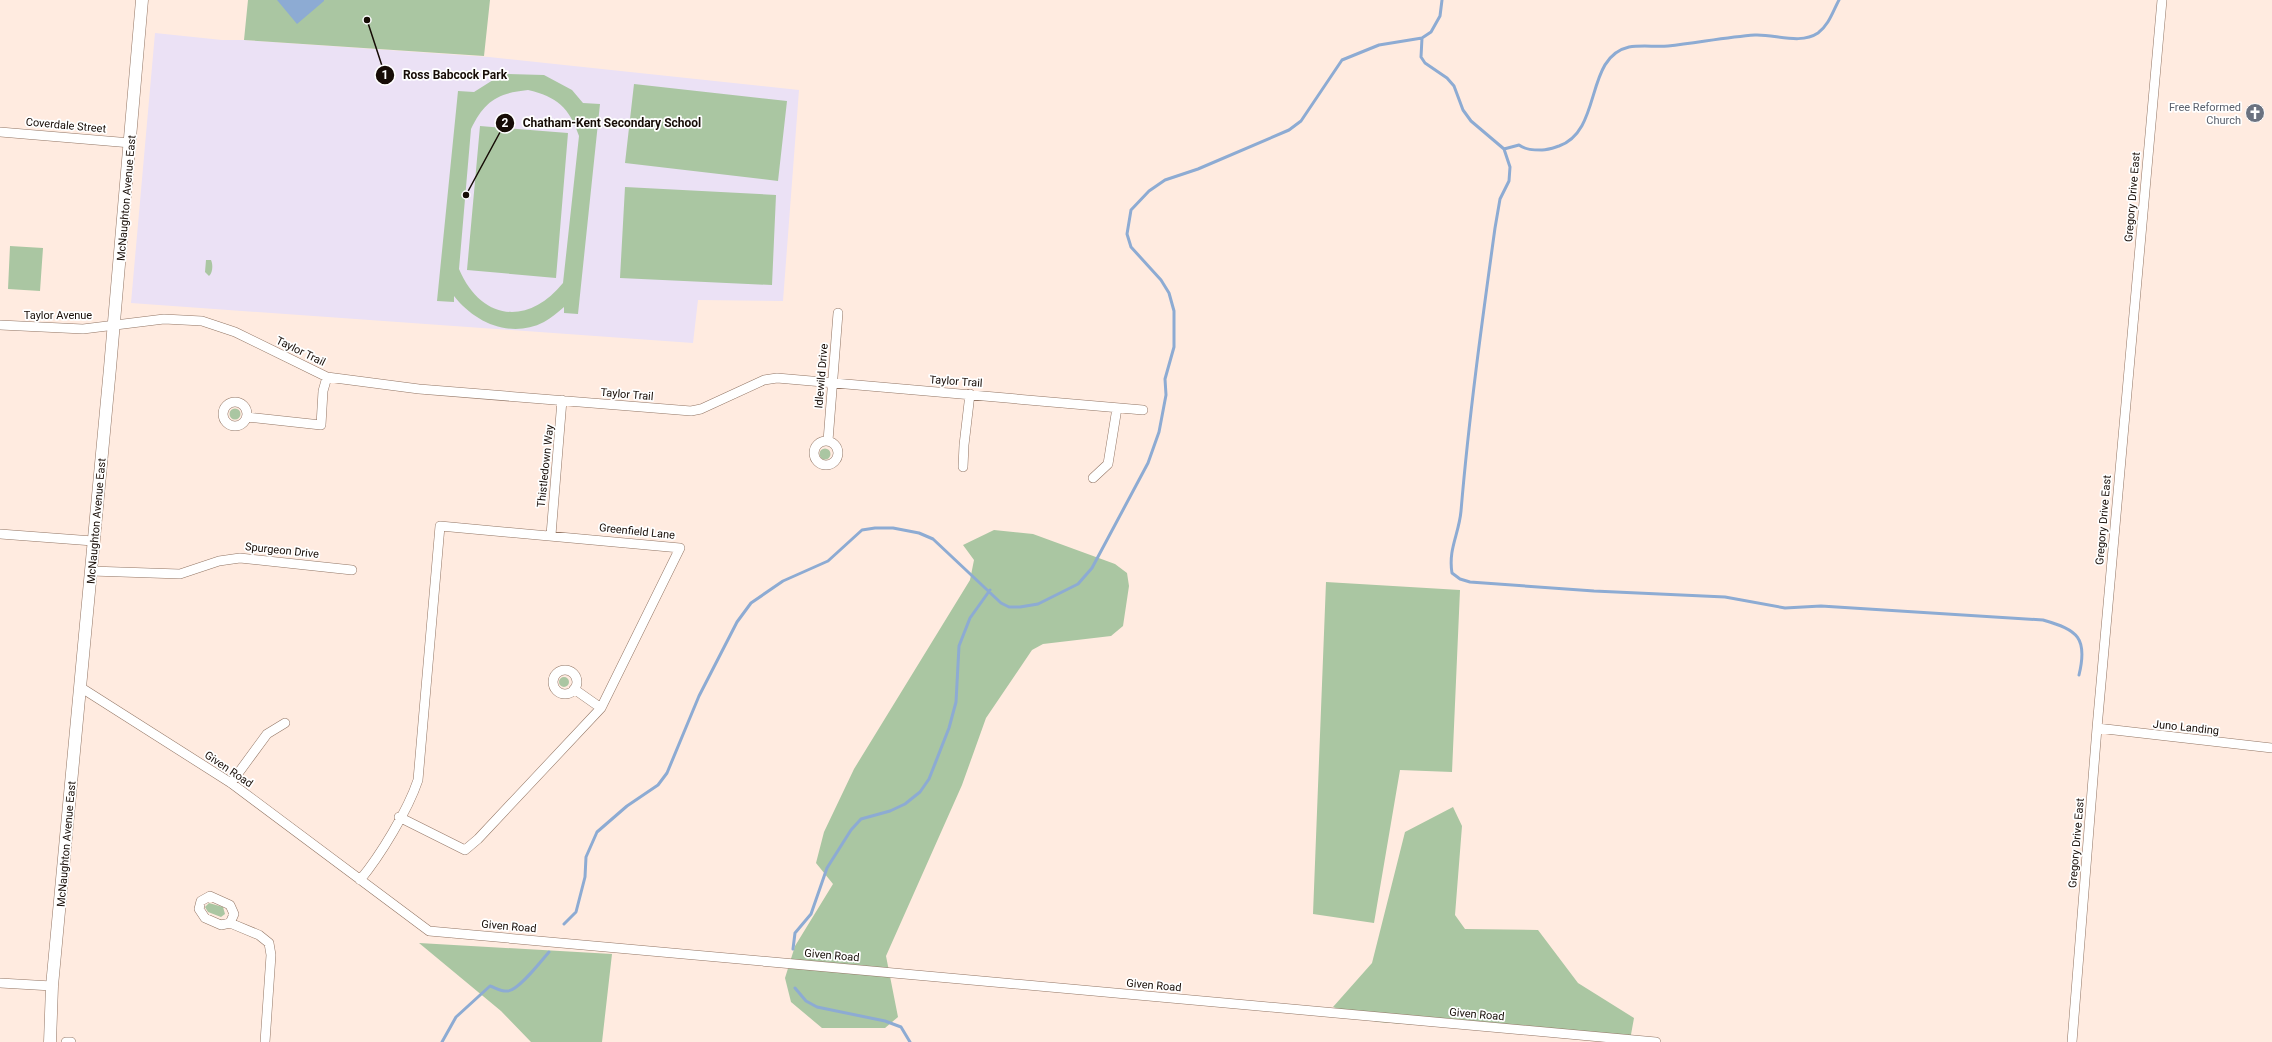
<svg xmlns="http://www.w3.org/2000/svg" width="2272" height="1042" font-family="Roboto,sans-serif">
<rect width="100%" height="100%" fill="#ffebe0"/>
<path fill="#ebe1f5" d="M155 33 222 40H244L489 57 799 90 783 301 698 300 693 343 131 303Z"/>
<path fill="#aac6a2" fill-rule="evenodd" d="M248 0H490L484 56 244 40Z
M507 74 544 75 572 90 583 103 600 104 578 314 564 313V307C558 312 551 318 544 322 511 339 475 323 454 296V302L437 301 458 91 474 92 493 80ZM528 90C557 97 569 107 579 136L563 283C528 326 481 321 459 269L471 129C484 102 497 93 528 90Z
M634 84 787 101 778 181 625 163Z
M480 126 568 133 556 278 467 270Z
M625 187 776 195 772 285 620 278Z
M10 246 43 248 40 291 8 289Z
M206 260H211C213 264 213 273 209 276L205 272Z
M229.5 414a5.5 5.5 0 1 1 11 0a5.5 5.5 0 1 1-11 0Z
M819.5 454a5.5 5.5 0 1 1 11 0a5.5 5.5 0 1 1-11 0Z
M994 530 1033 534 1115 564 1127 573 1129 586 1123 626 1111 636 1043 644 1032 650 986 718 962 785 886 956 898 1017 885 1028H822L791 1002 785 978 795 946 833 884 816 863 824 832 854 769 970 580 974 560 963 545Z
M1326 582 1460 590 1452 772 1400 770 1374 923 1313 914Z
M559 682a5 5 0 1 1 10 0a5 5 0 1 1-10 0Z
M1453 807 1462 826 1455 915 1465 929 1538 930 1578 983 1634 1018 1630 1040 1377 1022 1333 1007 1372 963 1405 832Z
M209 903 223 907 225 914 221 917 208 912 205 907Z
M419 943 612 954 602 1042H531L501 1011Z"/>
<path fill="#8dabd3" d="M277 0H324V1L297 24Z"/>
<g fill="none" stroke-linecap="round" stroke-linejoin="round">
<path stroke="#8dabd3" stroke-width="3" d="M1422 38 1421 57 1425 63 1447 78 1454 86 1463 110 1471 121 1504 149 1510 167 1509 181 1500 199 1495 228C1482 322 1469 416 1461 511 1459 534 1448 549 1452 573L1460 579 1470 582 1594 591 1725 597 1785 608 1821 606 2043 620C2078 630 2088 638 2079 675
M1504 149 1519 145C1526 150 1533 150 1542 150 1548 150 1553 148 1559 146 1603 130 1584 57 1629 47 1641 45 1656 47 1668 46 1697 43 1726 37 1755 35 1775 34 1800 45 1818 33 1829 25 1833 11 1839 0
M564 924 576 912 585 877 586 857 597 832 627 806 658 785 667 773 699 696 737 622 751 603 783 581 828 561 862 530 875 528H893L919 533 933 539 1001 603 1009 607H1020L1038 604 1078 584 1092 568 1148 463 1159 432 1166 395 1165 379 1174 347V311L1169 293 1161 280 1131 247 1127 234 1131 210 1149 191 1165 180 1198 169 1289 130 1301 121 1342 60 1379 45 1422 38 1431 32 1440 16 1442 0
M793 949 795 933 811 914 827 868 851 830 861 819 890 811 905 804 920 792 929 779 949 728 956 702 959 646 970 618 990 590
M795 988 806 1001 817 1007 885 1021 901 1027 910 1042
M442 1042 456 1017 490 986C496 988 502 992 508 991 519 990 541 961 549 952"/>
<defs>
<path id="minor" d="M0 132 131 143
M0 325 83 329 164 319 202 321 235 332 327 377 419 389 691 411 701 409 764 380 777 378 1143 410
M223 414a12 12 0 1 1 24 0a12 12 0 1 1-24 0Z
M247 417 321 425 323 391 327 377
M828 441 838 313
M814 453a12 12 0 1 1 24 0a12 12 0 1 1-24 0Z
M963 467 964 445 970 394
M1093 478 1108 464 1117 408
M0 534 93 541
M551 535 562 400
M91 571 180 574 219 561 240 558 352 570
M553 682a12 12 0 1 1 24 0a12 12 0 1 1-24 0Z
M80 687 231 783 429 931 1656 1042
M574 689 601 708
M2097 728 2272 748
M231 783 267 734 285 723
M360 880C380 856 408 810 418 780L440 526 680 548 601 708 478 839 465 850 399 817
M230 923 234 914 230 905 210 896 201 901 199 909 205 918 221 925 230 923 259 935 269 943 271 955 265 1042
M0 983 52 986
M66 1042H71
M2072 1042 2097 728 2162 0"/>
<path id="major" d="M50 1042 52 986C83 657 115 329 142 0"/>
</defs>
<use href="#minor" stroke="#927564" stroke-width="10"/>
<use href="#major" stroke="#927564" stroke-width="13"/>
<use href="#minor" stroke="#fff" stroke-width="9"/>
<use href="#major" stroke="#fff" stroke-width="12"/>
</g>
<defs>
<symbol id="church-disc" viewBox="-11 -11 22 22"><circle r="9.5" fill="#6b7280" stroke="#fff"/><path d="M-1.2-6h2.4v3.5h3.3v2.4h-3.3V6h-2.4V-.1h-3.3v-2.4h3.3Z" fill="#fff"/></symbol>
</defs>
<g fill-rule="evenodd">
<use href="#church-disc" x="2244" y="102" width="22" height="22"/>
</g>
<g text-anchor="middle" stroke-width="3.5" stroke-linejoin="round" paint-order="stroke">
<g font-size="11" fill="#5b616d" stroke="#fff" text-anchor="end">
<text x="2241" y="111">Free Reformed<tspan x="2241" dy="13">Church</tspan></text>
</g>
<g font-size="11" fill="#160c06" stroke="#fff">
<text transform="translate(66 125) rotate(5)" y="4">Coverdale Street</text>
<text transform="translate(2132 197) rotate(-85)" y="4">Gregory Drive East</text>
<text transform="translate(126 198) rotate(-85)" y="4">McNaughton Avenue East</text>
<text x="58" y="319">Taylor Avenue</text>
<text transform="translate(301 351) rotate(26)" y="4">Taylor Trail</text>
<text transform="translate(821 376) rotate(-85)" y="4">Idlewild Drive</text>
<text transform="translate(956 381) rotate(4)" y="4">Taylor Trail</text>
<text transform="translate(627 394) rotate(5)" y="4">Taylor Trail</text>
<text transform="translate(545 466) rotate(-84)" y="4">Thistledown Way</text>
<text transform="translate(2103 520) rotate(-85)" y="4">Gregory Drive East</text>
<text transform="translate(96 521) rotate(-85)" y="4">McNaughton Avenue East</text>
<text transform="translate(637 531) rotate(6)" y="4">Greenfield Lane</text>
<text transform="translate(282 550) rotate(6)" y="4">Spurgeon Drive</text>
<text transform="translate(2186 727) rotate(6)" y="4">Juno Landing</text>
<text transform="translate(229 769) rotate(34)" y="4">Given Road</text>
<text transform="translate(2076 843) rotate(-85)" y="4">Gregory Drive East</text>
<text transform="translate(66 844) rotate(-85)" y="4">McNaughton Avenue East</text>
<text transform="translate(509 926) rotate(5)" y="4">Given Road</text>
<text transform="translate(832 955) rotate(5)" y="4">Given Road</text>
<text transform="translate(1154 985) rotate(5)" y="4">Given Road</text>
<text transform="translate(1477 1014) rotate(5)" y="4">Given Road</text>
</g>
</g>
<path fill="none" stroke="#160c06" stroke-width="1.5" d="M367 20L385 75M466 195L505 123"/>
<g fill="#160c06" stroke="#fff" stroke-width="1.5">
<circle cx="367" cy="20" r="4"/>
<circle cx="466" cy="195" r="4"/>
<circle cx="385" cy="75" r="10"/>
<circle cx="505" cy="123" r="10"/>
</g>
<g font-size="12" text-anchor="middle" font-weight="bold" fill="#fff">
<text x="385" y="79">1</text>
<text x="505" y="127">2</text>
</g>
<g font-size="12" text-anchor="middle" font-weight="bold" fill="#160c06" stroke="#fff" stroke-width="3.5" stroke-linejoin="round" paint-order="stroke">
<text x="455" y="79">Ross Babcock Park</text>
<text x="612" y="127">Chatham-Kent Secondary School</text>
</g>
</svg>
